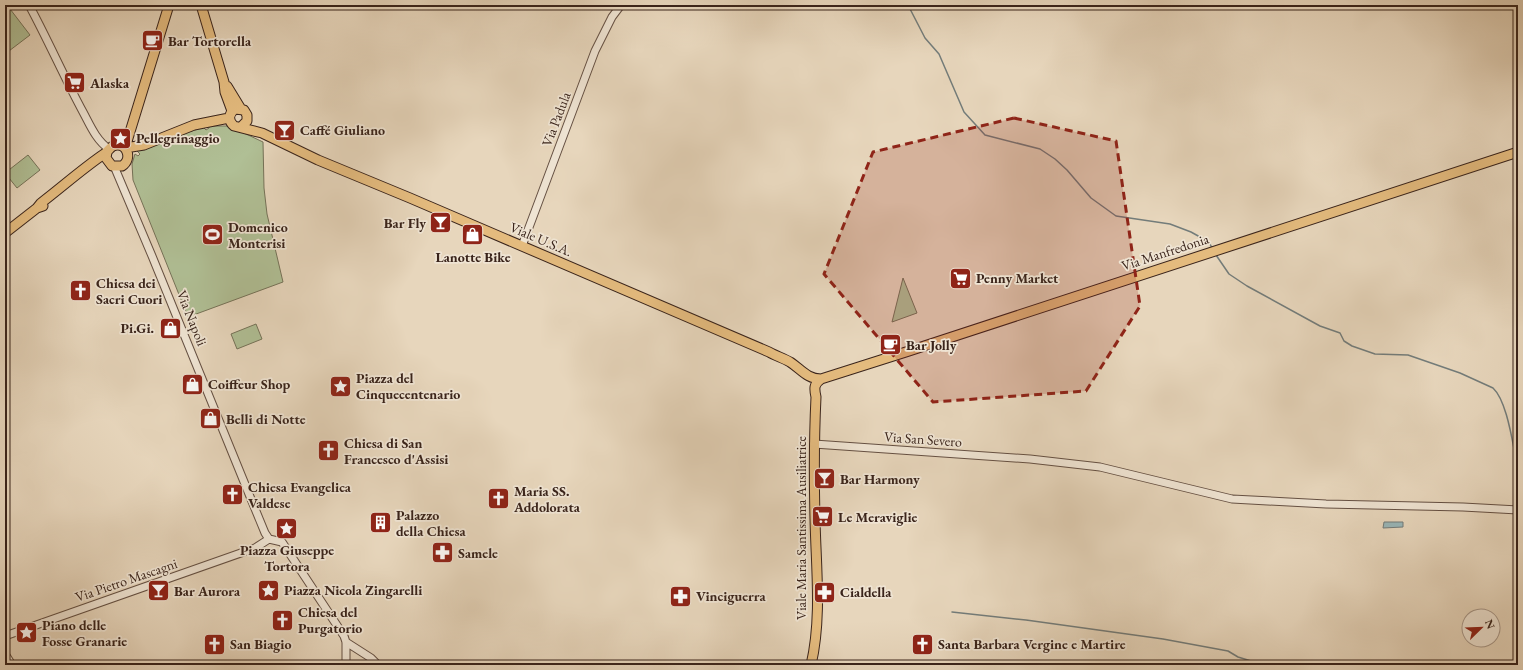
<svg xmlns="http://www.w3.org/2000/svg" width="1523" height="670" font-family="'EB Garamond',serif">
<rect width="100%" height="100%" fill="#e7d6bc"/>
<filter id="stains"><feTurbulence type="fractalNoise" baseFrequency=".005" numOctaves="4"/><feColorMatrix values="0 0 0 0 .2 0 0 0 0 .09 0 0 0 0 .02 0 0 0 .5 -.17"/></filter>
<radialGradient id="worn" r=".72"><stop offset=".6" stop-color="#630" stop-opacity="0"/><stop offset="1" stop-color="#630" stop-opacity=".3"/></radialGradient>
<path fill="#b0bf95" stroke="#757258" d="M5 5H7L30 35 5 54Z
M209 126H229L263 142 264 188 267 214 283 282 188 317 133 180 132 164 135 154 138 156 140 154 137 151 203 127 206 130 209 128Z
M28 155 40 170 17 188 5 173Z
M903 278 917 313 892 322Z
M256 324 262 339 237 349 231 334Z"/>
<path fill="#99b7b9" stroke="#737c7a" d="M1384 522H1403V527L1383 528Z"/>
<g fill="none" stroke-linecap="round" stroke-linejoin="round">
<path stroke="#737c7a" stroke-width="1.5" d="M908 5 925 38 939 54 964 112 985 135 1040 149 1055 159 1067 170 1091 198 1116 216 1170 224 1191 232 1209 242 1212 248
M1216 255 1229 274 1247 286 1320 326 1340 333 1344 341 1352 346 1375 354 1408 355 1460 373 1493 388C1508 402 1513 448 1518 468
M952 612 1026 620 1163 639 1228 651 1238 657 1251 661 1263 662 1269 665"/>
<defs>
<path id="minor" d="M29 5C48 40 64 77 83 112 90 125 96 140 109 149
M114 166 152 256 251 499 265 533 269 539
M522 246 595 51 612 17 621 5
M814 444 1030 459 1100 467 1232 499 1326 504 1463 507 1518 510
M269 539 282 542 344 636 346 642V665
M5 636 255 548 269 539
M346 642 371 658 378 665
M5 654 12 665"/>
<path id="major" d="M201 5 224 82 225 92 232 111
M227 86 241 109
M241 127 247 121V115L244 110 235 109C228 114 228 121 234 126L262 133 318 160 410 198 769 352C776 356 783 358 790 362 801 369 807 379 821 379L909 351 1518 152
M125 148 169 5
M125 148 144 145 194 125 229 118
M37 208 41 203C62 187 82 169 104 154 108 152 109 148 113 146 127 141 133 159 122 166H112L106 158 107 152
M5 233 37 208 43 206
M811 665C822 618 816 567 815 519 814 478 814 438 816 397 814 388 814 384 821 379"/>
</defs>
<use href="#minor" stroke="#655043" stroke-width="9"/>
<use href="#major" stroke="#3a241b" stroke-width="11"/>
<use href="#minor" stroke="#efe4d3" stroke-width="7"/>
<use href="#major" stroke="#e4bb7e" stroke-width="9"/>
</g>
<path fill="#8f2418" fill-opacity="0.2" stroke="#8f2418" stroke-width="3" stroke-dasharray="8 5" stroke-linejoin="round" d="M1014 118 1116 141 1140 306 1086 391 933 402 824 274 873 152Z"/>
<defs>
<symbol id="cafe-square" viewBox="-11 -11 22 22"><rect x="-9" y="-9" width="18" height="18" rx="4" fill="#8f2418" stroke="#efe4d3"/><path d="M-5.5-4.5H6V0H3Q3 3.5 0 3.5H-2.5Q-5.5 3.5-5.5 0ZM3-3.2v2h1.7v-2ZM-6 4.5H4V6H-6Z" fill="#fff"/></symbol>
<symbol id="supermarket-square" viewBox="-11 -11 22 22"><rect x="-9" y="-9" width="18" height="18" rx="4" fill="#8f2418" stroke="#efe4d3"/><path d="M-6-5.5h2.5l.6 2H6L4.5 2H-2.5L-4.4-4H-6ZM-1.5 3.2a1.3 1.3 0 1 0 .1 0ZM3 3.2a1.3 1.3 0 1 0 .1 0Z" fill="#fff"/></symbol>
<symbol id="bar-square" viewBox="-11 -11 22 22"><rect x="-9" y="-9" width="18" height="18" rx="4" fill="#8f2418" stroke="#efe4d3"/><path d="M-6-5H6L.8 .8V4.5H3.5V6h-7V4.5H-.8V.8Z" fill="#fff"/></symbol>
<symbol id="sight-square" viewBox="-11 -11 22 22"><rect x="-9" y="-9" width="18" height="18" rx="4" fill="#8f2418" stroke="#efe4d3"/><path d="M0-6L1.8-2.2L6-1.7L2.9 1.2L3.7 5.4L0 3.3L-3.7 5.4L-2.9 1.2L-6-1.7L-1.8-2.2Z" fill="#fff"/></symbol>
<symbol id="stadium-square" viewBox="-11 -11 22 22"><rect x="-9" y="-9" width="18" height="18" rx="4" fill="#8f2418" stroke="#efe4d3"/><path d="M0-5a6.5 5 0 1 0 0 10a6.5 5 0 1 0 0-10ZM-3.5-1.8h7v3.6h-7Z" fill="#fff"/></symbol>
<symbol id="shop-square" viewBox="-11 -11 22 22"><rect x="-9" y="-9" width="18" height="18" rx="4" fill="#8f2418" stroke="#efe4d3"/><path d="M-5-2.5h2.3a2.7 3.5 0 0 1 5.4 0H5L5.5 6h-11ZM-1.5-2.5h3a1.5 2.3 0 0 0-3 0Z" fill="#fff"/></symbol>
<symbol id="church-square" viewBox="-11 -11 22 22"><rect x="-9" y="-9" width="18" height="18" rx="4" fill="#8f2418" stroke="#efe4d3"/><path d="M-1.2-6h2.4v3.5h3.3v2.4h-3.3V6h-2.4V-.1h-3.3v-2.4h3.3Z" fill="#fff"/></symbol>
<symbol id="building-square" viewBox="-11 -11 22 22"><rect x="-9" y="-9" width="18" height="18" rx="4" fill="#8f2418" stroke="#efe4d3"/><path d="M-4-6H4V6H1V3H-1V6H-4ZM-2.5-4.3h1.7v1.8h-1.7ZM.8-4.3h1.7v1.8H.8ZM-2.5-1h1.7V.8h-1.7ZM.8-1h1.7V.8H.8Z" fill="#fff"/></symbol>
<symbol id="pharmacy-square" viewBox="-11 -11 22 22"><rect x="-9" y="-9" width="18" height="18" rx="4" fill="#8f2418" stroke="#efe4d3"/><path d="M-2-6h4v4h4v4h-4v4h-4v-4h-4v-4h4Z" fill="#fff"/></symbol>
</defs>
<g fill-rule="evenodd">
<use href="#cafe-square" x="140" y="28" width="25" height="25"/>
<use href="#supermarket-square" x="62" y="70" width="25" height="25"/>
<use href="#bar-square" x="272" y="118" width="25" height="25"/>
<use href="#sight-square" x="108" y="126" width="25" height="25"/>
<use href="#bar-square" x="428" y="210" width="25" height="25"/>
<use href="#stadium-square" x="200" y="222" width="25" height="25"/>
<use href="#shop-square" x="460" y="222" width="25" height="25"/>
<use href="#supermarket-square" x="948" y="266" width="25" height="25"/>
<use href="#church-square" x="68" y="278" width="25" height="25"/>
<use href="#shop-square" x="158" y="316" width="25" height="25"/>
<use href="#cafe-square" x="878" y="332" width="25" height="25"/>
<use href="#shop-square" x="180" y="372" width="25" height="25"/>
<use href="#sight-square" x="328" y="374" width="25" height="25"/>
<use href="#shop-square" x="198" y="406" width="25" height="25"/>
<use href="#church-square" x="316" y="438" width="25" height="25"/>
<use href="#bar-square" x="812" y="466" width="25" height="25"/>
<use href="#church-square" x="220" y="482" width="25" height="25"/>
<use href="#church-square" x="486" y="486" width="25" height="25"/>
<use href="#supermarket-square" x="810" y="504" width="25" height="25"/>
<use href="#building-square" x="368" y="510" width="25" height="25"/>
<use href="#sight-square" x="274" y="516" width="25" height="25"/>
<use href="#pharmacy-square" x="430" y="540" width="25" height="25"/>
<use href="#sight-square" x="256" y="578" width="25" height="25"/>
<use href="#bar-square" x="146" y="578" width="25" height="25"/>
<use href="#pharmacy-square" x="812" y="580" width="25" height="25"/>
<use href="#pharmacy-square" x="668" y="584" width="25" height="25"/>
<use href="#church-square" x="270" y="608" width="25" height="25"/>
<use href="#sight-square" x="14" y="620" width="25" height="25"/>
<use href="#church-square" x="202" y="632" width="25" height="25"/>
<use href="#church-square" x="910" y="632" width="25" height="25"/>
</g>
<g text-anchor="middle" stroke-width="3.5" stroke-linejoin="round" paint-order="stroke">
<g font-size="14" font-weight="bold" fill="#3a241b" stroke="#efe4d3" text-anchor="start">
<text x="168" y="46">Bar Tortorella</text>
<text x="90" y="88">Alaska</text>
<text x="300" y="135">Caffé Giuliano</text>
<text x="136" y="143">Pellegrinaggio</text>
<text x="426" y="228" text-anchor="end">Bar Fly</text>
<text x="228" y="232">Domenico<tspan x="228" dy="16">Monterisi</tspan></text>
<text x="473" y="262" text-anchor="middle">Lanotte Bike</text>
<text x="976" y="283">Penny Market</text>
<text x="96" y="288">Chiesa dei<tspan x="96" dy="16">Sacri Cuori</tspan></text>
<text x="154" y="333" text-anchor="end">Pi.Gi.</text>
<text x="906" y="350">Bar Jolly</text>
<text x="356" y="383">Piazza del<tspan x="356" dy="16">Cinquecentenario</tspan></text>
<text x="208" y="389">Coiffeur Shop</text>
<text x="226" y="424">Belli di Notte</text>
<text x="344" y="448">Chiesa di San<tspan x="344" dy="16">Francesco d'Assisi</tspan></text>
<text x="840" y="484">Bar Harmony</text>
<text x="248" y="492">Chiesa Evangelica<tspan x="248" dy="16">Valdese</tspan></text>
<text x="514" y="496">Maria SS.<tspan x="514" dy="16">Addolorata</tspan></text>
<text x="396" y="520">Palazzo<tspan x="396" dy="16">della Chiesa</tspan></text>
<text x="838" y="522">Le Meraviglie</text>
<text x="287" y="555" text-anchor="middle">Piazza Giuseppe<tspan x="287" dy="16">Tortora</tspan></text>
<text x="458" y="558">Samele</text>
<text x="284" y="595">Piazza Nicola Zingarelli</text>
<text x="174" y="596">Bar Aurora</text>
<text x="840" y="597">Cialdella</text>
<text x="696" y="601">Vinciguerra</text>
<text x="298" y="617">Chiesa del<tspan x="298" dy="16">Purgatorio</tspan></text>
<text x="42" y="630">Piano delle<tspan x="42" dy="16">Fosse Granarie</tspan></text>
<text x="230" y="649">San Biagio</text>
<text x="938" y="649">Santa Barbara Vergine e Martire</text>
</g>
<g font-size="14" fill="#3a241b" stroke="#efe4d3">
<text transform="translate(556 119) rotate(-69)" y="5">Via Padula</text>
<text transform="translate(541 239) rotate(23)" y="5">Viale U.S.A.</text>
<text transform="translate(1165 252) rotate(-18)" y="5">Via Manfredonia</text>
<text transform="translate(192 318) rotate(68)" y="5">Via Napoli</text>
<text transform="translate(923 439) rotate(4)" y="5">Via San Severo</text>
<text transform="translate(801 528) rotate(-90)" y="5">Viale Maria Santissima Ausiliatrice</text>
<text transform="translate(126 580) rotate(-19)" y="5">Via Pietro Mascagni</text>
</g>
</g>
<rect width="1523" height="670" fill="none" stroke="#e7d6bc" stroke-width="20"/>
<rect x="6" y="6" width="1511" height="658" fill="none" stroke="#3a241b" stroke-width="2"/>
<rect x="10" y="10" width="1503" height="650" fill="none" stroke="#3a241b"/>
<g transform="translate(1481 628) rotate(67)"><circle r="19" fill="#efe4d3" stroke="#a79789"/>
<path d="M0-3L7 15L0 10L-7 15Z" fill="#8f2418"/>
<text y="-6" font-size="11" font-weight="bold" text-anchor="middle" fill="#3a241b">N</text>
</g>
<rect width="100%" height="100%" filter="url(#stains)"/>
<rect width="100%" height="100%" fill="url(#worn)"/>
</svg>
